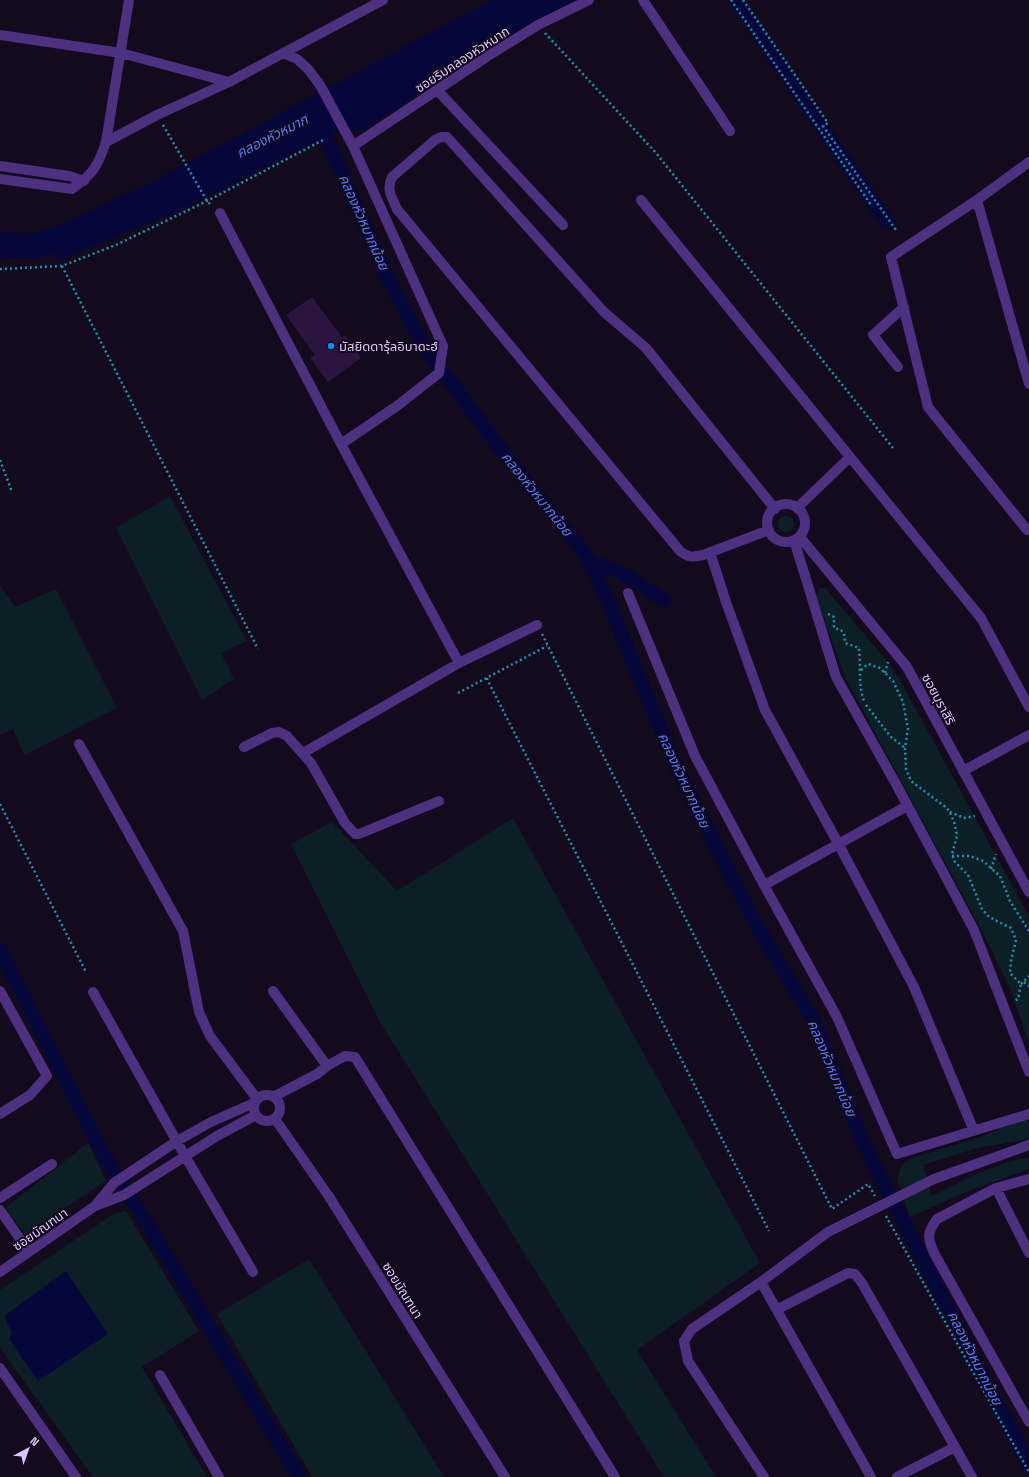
<svg xmlns="http://www.w3.org/2000/svg" width="1029" height="1477" font-family="'Space Grotesk','Noto Sans Thai',sans-serif">
<rect width="100%" height="100%" fill="#130a1d"/>
<path fill="#0c1f27" d="M170 496 247 641 221 653 234 679 202 700 116 528Z
M778 524a8 8 0 1 1 16 0a8 8 0 1 1-16 0Z
M0 585 15 607 56 589 117 708 24 755 13 729 0 735Z
M820 588H825L889 663 900 680 1029 916V1043L1010 988 980 927 846 679 816 596Z
M513 818 760 1263 637 1350 716 1477H664L380 1022 291 844 332 822 397 891Z
M1026 1120 1029 1121V1139L977 1148 923 1165 932 1196C963 1181 994 1162 1029 1158V1169L968 1191 910 1217 897 1179 902 1165 912 1158 978 1138 1012 1124Z
M88 1143 106 1181 25 1234 5 1208Z
M126 1211 199 1331 142 1367 207 1477H93L0 1348V1290L115 1213Z
M309 1259 444 1477H312L217 1314Z"/>
<path fill="#05073b" d="M492 0H578L534 21 363 130 332 133 181 210 57 261V227L154 181Z
M66 1271 108 1334 38 1381 9 1339 12 1333 4 1316Z"/>
<g fill="none" stroke-linecap="round" stroke-linejoin="round">
<path stroke="#05073b" stroke-width="14" d="M736 0 820 125 887 222
M318 119 387 276 423 345 509 460 587 556 607 599 678 771 754 921 814 1021 864 1144 964 1340 1029 1464
M589 561 620 572 664 600
M0 950 105 1157 161 1246 299 1477"/>
<path stroke="#05073b" stroke-width="25" d="M0 245 35 246 89 230"/>
</g>
<path fill="#2b143f" d="M312 297 342 337 345 335 361 358 328 382 310 358 315 355 286 315Z"/>
<g fill="none" stroke-linecap="round" stroke-linejoin="round">
<path stroke="#2390b6" stroke-width="2.5" stroke-dasharray="2 3" stroke-linecap="butt" d="M731 0 871 205
M743 0 828 123 823 126 896 230
M545 33 656 153 893 448
M163 125 207 201 212 206
M62 266 258 649
M0 269 62 266 118 244 207 201 323 140
M0 460 12 492
M828 614 834 617V628L841 630 844 633 845 643 859 648C861 666 858 684 864 701
M542 634 832 1209 868 1184 875 1196
M861 670 868 664 880 668 893 681 903 702 908 729 905 748 906 769 911 781 947 808 954 821 957 836 952 854 955 862 968 875 982 909 989 917 1011 928 1016 940 1011 961 1010 973 1021 984 1018 999 1014 1001
M885 673 888 662
M487 678 488 681 769 1231
M458 693 547 646
M866 705 891 737 905 748
M0 804 86 972
M950 812 964 818 975 816
M952 856H970L983 861 1000 876 1010 901 1029 931
M991 869 996 854
M1024 982 1029 986
M1021 984 1029 976
M886 1216 1029 1472"/>
<path stroke="#4d3080" stroke-width="10" d="M643 0 730 131
M0 35 121 53 229 82
M283 53 297 59 308 69 320 85 353 146 443 346 439 373 397 406 341 444
M438 91 563 225
M106 142 157 115 229 82 383 0
M353 146 488 56 538 25 589 0
M1029 162 977 200 1029 384
M0 166 69 176 84 181
M0 179 72 189C93 174 98 166 106 142L129 0
M641 200 981 618 1029 707
M977 200 891 257 928 407 1027 530
M220 213 341 444 459 663
M898 367 873 335 904 307
M767 523a19 19 0 1 1 38 0a19 19 0 1 1-38 0Z
M797 508 850 457
M769 530 703 555C693 557 688 558 680 551L397 209C392 198 386 189 392 177L435 140 441 137H447L604 312 646 348 775 509
M800 537 907 667 1029 892
M794 540 836 677 896 784 974 930 1029 1072
M710 552 726 602 765 710 839 845 914 987 974 1131
M628 593 695 756 764 885 837 1017 897 1154 1029 1114
M79 744 183 931 199 1012 210 1036 257 1099
M244 747 272 733 279 732 287 736 311 763 345 823 355 834H359L439 801
M303 753 459 663 537 625
M963 771 1029 735
M764 885 907 806
M0 991 47 1076 30 1095 0 1114
M273 991 327 1066
M93 992 185 1156 253 1272
M254 1108a13 13 0 1 1 26 0a13 13 0 1 1-26 0Z
M275 1096 317 1074 327 1066 345 1056 355 1057 615 1477
M275 1119 328 1195 505 1477
M1029 1179 996 1188 937 1219C927 1233 927 1237 934 1253L1029 1422
M996 1188 1029 1253
M0 1198 52 1164
M95 1206 114 1183 177 1141 211 1122 254 1103
M0 1210 29 1252
M0 1272 95 1206 124 1195 217 1136 256 1115
M761 1282 871 1477
M778 1309 848 1273 855 1274 862 1283 972 1477
M0 1368 76 1477
M160 1375 219 1477
M764 1477 688 1361 684 1341 692 1329 761 1282 828 1232 934 1179 1029 1145
M897 1477 955 1447"/>
</g>
<circle fill="#008cf0" stroke="#130a1d" stroke-width="1.5" cx="331" cy="346" r="4"/>
<g text-anchor="middle" stroke-width="4" stroke-linejoin="round" paint-order="stroke">
<g font-size="13" fill="#dec5ff" stroke="#130a1d">
<text transform="translate(462 59) rotate(-33)" y="5">ซอยริมคลองหัวหมาก</text>
<text transform="translate(939 699) rotate(62)" y="5">ซอยบุราสิริ</text>
<text transform="translate(40 1229) rotate(-35)" y="5">ซอยมัณฑนา</text>
<text transform="translate(403 1290) rotate(58)" y="5">ซอยมัณฑนา</text>
</g>
<g font-size="13" fill="#dec5ff" stroke="#130a1d" text-anchor="start">
<text x="339" y="351">มัสยิดดารุ้ลอิบาดะฮ์</text>
</g>
<g font-size="14" font-style="italic" fill="#5379ff" stroke="#130a1d">
<text transform="translate(272 136) rotate(-27)" y="5">คลองหัวหมาก</text>
<text transform="translate(364 222) rotate(66)" y="5">คลองหัวหมากน้อย</text>
<text transform="translate(537 494) rotate(51)" y="5">คลองหัวหมากน้อย</text>
<text transform="translate(684 780) rotate(65)" y="5">คลองหัวหมากน้อย</text>
<text transform="translate(832 1068) rotate(67)" y="5">คลองหัวหมากน้อย</text>
<text transform="translate(975 1358) rotate(63)" y="5">คลองหัวหมากน้อย</text>
</g>
</g>
<g transform="translate(28 1449) rotate(41)" stroke="#130a1d" stroke-width="3" paint-order="stroke">
<path d="M0-3L7 15L0 10L-7 15Z" fill="#dec5ff"/>
<text y="-6" font-size="11" font-weight="bold" text-anchor="middle" fill="#dec5ff">N</text>
</g>
</svg>
